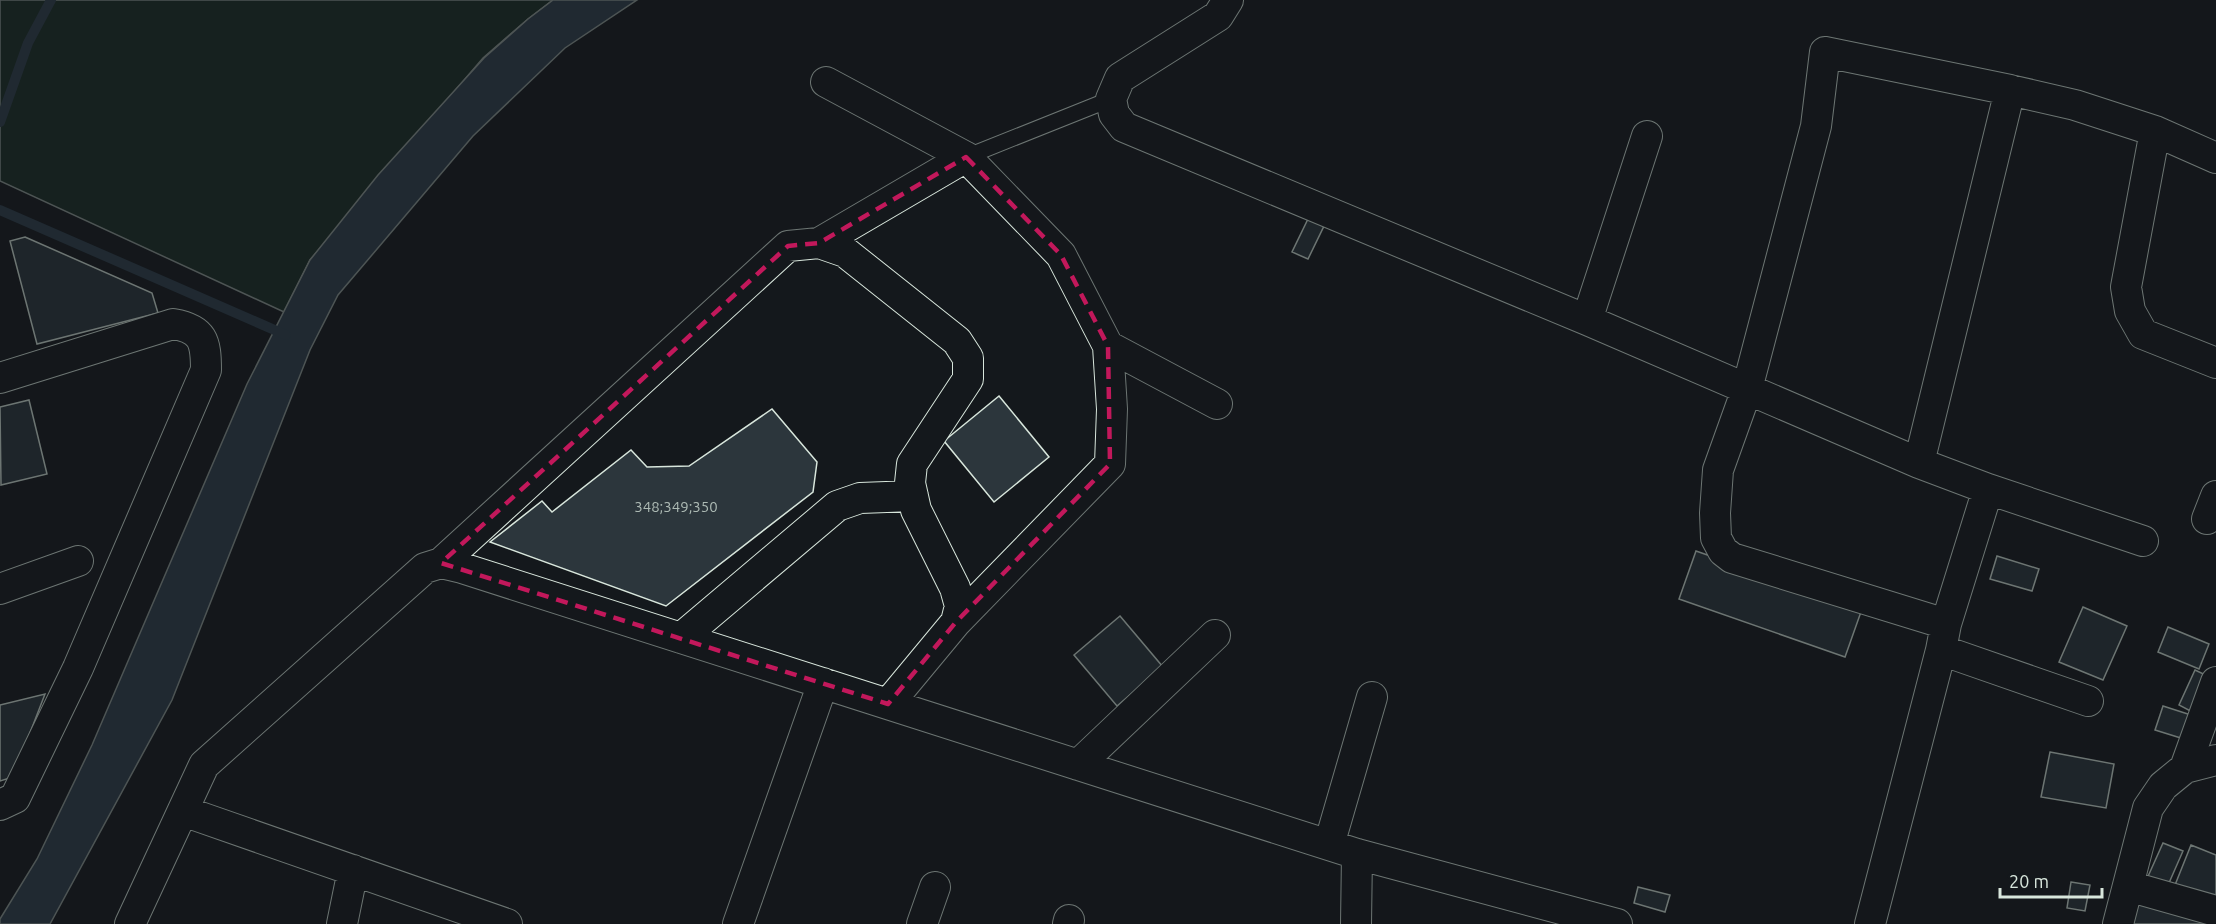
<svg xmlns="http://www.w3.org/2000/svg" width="2216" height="924" font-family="Ubuntu,sans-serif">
<rect width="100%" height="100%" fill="#14181c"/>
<path fill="#1a2d24" stroke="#939e99" stroke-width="1.5" d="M0 0H553L528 19 483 58 310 260 284 312 0 181Z"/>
<path fill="#2f3f4d" stroke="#939e99" stroke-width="1.5" d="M553 0H637L565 48 473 136 338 295 310 350 172 700 50 924H0V919L37 859 92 745 247 384 310 260 378 175 484 58 528 19Z"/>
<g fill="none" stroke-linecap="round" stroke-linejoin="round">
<path stroke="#2f3f4d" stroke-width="10" d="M0 122 28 43 51 0
M0 210 286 335"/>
</g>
<path fill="#2c363c" stroke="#d8e6dc" stroke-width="1.5" d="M1308 219 1324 226 1308 259 1292 252Z
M25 237 152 293 158 313 37 344 10 241Z
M999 396 1049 457 994 502 944 441Z
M29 400 47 474 1 485 0 407Z
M772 409 817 462 813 492 666 606 490 542 542 501 552 512 631 450 647 467 689 466Z
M1696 551 1862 609 1845 657 1679 599Z
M1997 556 2039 569 2032 591 1990 579Z
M2083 607 2127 626 2103 680 2059 662Z
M1120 616 1163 667 1117 706 1074 655Z
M2168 627 2209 644 2199 669 2158 652Z
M2195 670 2212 678 2196 714 2179 705Z
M45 694 13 777 0 781V705Z
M2163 706 2191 715 2184 739 2155 730Z
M2050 752 2114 764 2106 808 2041 797Z
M2163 843 2183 851 2165 892 2145 883Z
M2191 845 2216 855V906L2173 890Z
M2071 882 2090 885 2085 911 2067 908Z
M1638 887 1670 895 1665 912 1634 903Z
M2138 900 2208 924H2130Z"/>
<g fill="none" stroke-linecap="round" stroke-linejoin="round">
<defs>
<path id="service" d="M966 157 1111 99"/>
<path id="minor" d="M1228 0 1218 16 1120 78 1111 99 1114 114 1124 127 1587 320 1919 463 1988 489 1946 624 1941 650 1870 924
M2155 131 2126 287 2130 311 2143 334 2216 363
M819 243 966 157 826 82
M1587 320 1647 136
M1108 346 1217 404
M0 378 173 324C203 329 206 341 206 370L78 668 15 798 0 805
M1919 463 2010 90 2075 105 2155 131 2216 158
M1988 489 2143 541
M2207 519 2216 496
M441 563 462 568 1357 854 1617 924
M0 589 78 561
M956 622 1110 464 1112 409 1108 346 1061 255 966 157
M1946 624 1732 558 1723 551 1716 538 1715 513 1718 470 1747 389 1816 126 1825 52 2010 90
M681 638 837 506 860 498 913 496
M1941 650 2088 701
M1078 765 1215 635
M2185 768 2216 682
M183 811 507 924
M1329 845 1372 697
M2128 886 2216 911
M130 924 204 765 425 568 441 563 788 246 819 243 845 252 957 341 968 358V379L912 464 910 483 916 510 955 588 960 606 956 622 888 704
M342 924 353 870
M738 924 823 683
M922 924 935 887
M1068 924 1069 920
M1356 924 1357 854
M2118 924 2148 808 2163 786 2185 768 2216 760"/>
</defs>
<use href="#service" stroke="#d8e6dc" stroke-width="17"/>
<use href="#minor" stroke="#d8e6dc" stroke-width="32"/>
<use href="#service" stroke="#14181c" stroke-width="15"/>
<use href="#minor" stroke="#14181c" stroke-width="30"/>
</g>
<path d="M0 0H2216V924H0ZM966 157 1061 255 1108 346 1110 464 956 622 888 704 441 563 788 246 819 243Z" fill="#14181c" fill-opacity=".55" fill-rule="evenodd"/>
<path fill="none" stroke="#c2185b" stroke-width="4.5" stroke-dasharray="12 8" stroke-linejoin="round" d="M966 157 1061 255 1108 346 1110 464 956 622 888 704 441 563 788 246 819 243Z"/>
<g text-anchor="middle" stroke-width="4.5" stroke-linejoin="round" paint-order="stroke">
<g font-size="15" fill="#adbab4">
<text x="676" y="512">348;349;350</text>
</g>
</g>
<path d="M2000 888v9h102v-9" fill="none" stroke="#d8e6dc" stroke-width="3"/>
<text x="2009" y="888" font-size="18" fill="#d8e6dc" stroke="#14181c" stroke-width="4.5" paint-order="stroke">20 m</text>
</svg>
